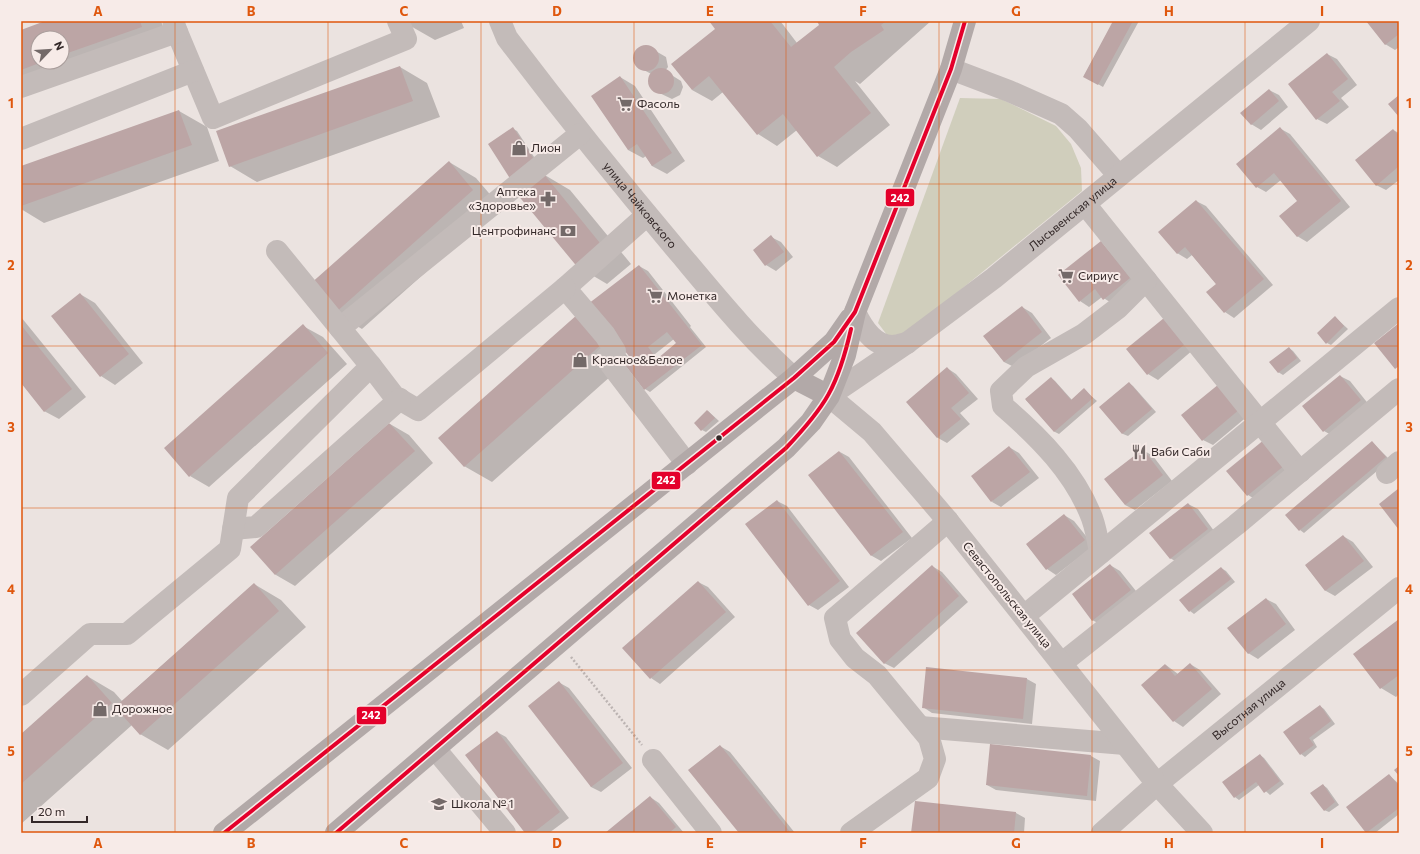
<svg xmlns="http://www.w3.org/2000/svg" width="1420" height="854" font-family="Commissioner,sans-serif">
<rect width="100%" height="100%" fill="#ebe3e0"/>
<path fill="#d0cebc" d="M960 98 1001 99 1056 126 1071 144 1081 168 1082 191 905 335 890 339 878 323Z"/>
<path fill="#0003" fill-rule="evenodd" d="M48 21H161L169 43 21 95V31ZM38 38H62V62H38Z
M406 21H461L464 28 435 40 407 24Z
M710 21H782L781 22 797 43 821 25 818 21H931L860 84 855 81 890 125 837 167 818 156 797 130 777 146 758 134 723 92 712 101 692 90 717 29Z
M1114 21H1139L1103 87 1084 76Z
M1367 21H1399V47L1395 50 1385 44Z
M647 46 666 57 668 67 665 71 681 81 683 87 680 95 672 99 653 90 650 81 653 75 642 69 635 62 636 53 642 47Z
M1327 54 1337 59 1357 85 1341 98 1349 107 1327 124 1317 119Z
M400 67 427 83 440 117 257 182 230 166Z
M620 77 635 86 685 161 667 174 652 166 646 156 643 158 628 150Z
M1269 90 1279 95 1288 107 1261 130 1251 124Z
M179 111 207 127 219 161 44 223 21 209V167Z
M513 129 517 131 540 166 489 144Z
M1281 129 1290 134 1350 207 1307 242 1297 236 1299 201 1281 180 1266 192 1257 187Z
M1393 130 1399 133V180L1386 190 1376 185Z
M449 162 476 178 500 206 362 329 335 313Z
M543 174 570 190 631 264 607 284 580 268Z
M1196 201 1206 206 1273 285 1234 318 1225 312 1217 285 1192 255 1187 259 1177 253Z
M771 237 781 242 793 257 776 271 766 265 754 250Z
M1101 242 1139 284 1113 304 1102 297 1089 307 1080 301Z
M639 266 648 271 691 326 690 327 706 347 650 392 645 389 626 366 634 360ZM674 339 678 343 659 359 655 354Z
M80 294 95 303 143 363 115 385 101 376Z
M1022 307 1032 313 1051 338 1014 367 1004 362 985 337Z
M21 317 86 397 59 419 44 411 21 382Z
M1335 317 1348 329 1331 345 1327 343Z
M1164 319 1194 349 1158 380 1148 374Z
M303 326 323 337 347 364 209 487 190 476Z
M605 331 630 359 492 482 464 466Z
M1289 348 1293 351 1301 361 1283 375 1278 372Z
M947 368 956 374 978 399 960 413 970 424 947 443 938 438 907 402Z
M1340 376 1350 381 1370 406 1333 436 1324 431Z
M1051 378 1055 381 1072 400 1084 390 1097 401 1059 434 1055 432 1026 400Z
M1129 383 1133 386 1156 412 1128 436 1123 434 1101 408Z
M1220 385 1249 415 1213 445 1203 440Z
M708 411 719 421 706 432 702 430Z
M390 424 409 435 433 463 295 586 276 575 252 547Z
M1265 440 1294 471 1258 501 1248 495 1228 471Z
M1372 442 1390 460 1304 533 1300 530Z
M1009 447 1019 453 1039 478 1001 507 992 502Z
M1143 450 1153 456 1172 481 1135 510 1125 505Z
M840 452 849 457 912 538 881 561 872 556Z
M777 501 787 506 849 587 818 610 809 605Z
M1188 504 1198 509 1217 535 1180 564 1170 558Z
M1064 515 1074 521 1094 546 1056 575 1047 569 1027 545Z
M1343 536 1353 542 1373 567 1335 596 1326 591 1306 566Z
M1110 565 1120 571 1140 596 1102 625 1092 620Z
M932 566 942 572 968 602 894 668 884 663Z
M1221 568 1226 571 1235 582 1194 614 1190 611Z
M698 582 708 587 735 617 660 684 651 678Z
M254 584 281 600 306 627 168 750 140 734 132 725 21 824V735L87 676 114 692 122 701Z
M1266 599 1276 604 1295 630 1258 659 1248 653Z
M1399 620V694L1396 697 1381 688 1355 654Z
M1190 664 1200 670 1221 694 1183 727 1174 721 1166 665 1178 674Z
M1027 679 1036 684 1032 724 932 713 923 707Z
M560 683 569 688 632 768 601 792 591 787Z
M1320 706 1324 709 1335 724 1313 740 1317 747 1305 757 1301 754Z
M497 732 506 737 569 818 549 833H527Z
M720 746 730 752 795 833H740Z
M1260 755 1264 758 1284 784 1270 795 1259 785 1239 800 1235 797Z
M1091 756 1100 761 1096 801 996 790 987 785Z
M1389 775 1399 784V814L1375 833H1368L1348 807Z
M1323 785 1327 788 1339 805 1329 812 1324 810Z
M650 797 659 803 684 833H607Z
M1016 813 1025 818 1024 833H912Z"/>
<path fill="#bca5a5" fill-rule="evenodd" d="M45 21H140L142 27 62 55V38H38V62H42L21 70V30Z
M709 21H770L791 47 819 25 817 21H886L881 25 884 30 851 52 834 67 871 113 817 157 783 114 757 135 709 76 692 90 671 64 715 29Z
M1113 21H1133L1098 85 1083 77Z
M1366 21H1399V34L1385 45Z
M633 58a13 13 0 1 1 26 0a13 13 0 1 1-26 0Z
M1327 53 1348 79 1332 92 1340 101 1316 120 1288 84Z
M400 66 413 101 229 167 216 131Z
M648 81a13 13 0 1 1 26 0a13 13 0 1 1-26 0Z
M620 76 672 153 652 166 637 144 628 150 591 96Z
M1269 89 1279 101 1251 125 1240 113Z
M1399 95V117L1388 104Z
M179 110 192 145 21 206V166Z
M513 127 537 164 511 180 488 144Z
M1280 127 1341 201 1297 237 1279 216 1297 201 1274 173 1256 188 1236 164Z
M1393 129 1399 136V166L1376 186 1355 160Z
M449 161 473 190 334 314 309 285Z
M543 173 604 248 579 269 517 194Z
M1196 200 1264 279 1224 313 1206 292 1216 284 1185 247 1177 254 1158 232Z
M771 235 784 252 765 266 753 250Z
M1101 241 1130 278 1103 300 1095 289 1079 302 1058 275Z
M639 265 702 345 644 390 625 365 632 360 588 304ZM667 332 676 343 657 359 648 347Z
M80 293 129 354 100 377 51 316Z
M1022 306 1042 332 1004 362 983 336Z
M578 314 603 343 464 467 438 438Z
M1335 316 1344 326 1326 344 1317 333Z
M1164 318 1185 344 1147 375 1126 349Z
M1399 323V366L1395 369 1374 343Z
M303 324 328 353 189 477 164 448Z
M21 325 72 389 44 412 21 383Z
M1289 347 1297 358 1278 373 1269 362Z
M947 367 969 393 951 408 961 419 937 438 906 402Z
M1340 375 1361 400 1323 432 1302 406Z
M1051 377 1071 400 1084 388 1093 398 1054 432 1025 399Z
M1129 382 1152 409 1122 434 1099 407Z
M1219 384 1240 409 1202 441 1181 415Z
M707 410 715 418 701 431 694 423Z
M389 423 415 451 275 575 250 547Z
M1265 439 1285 465 1247 496 1226 471Z
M1372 441 1386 457 1299 531 1285 515Z
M1009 446 1030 472 991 502 971 476Z
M1143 449 1163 475 1125 505 1104 479Z
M839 451 903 532 871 556 808 475Z
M1399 488V530L1379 504Z
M777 500 840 581 808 606 745 524Z
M1188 503 1208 529 1170 559 1149 533Z
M1064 514 1085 540 1046 570 1026 544Z
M1343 535 1364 561 1325 591 1305 565Z
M1110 564 1131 590 1092 621 1072 594Z
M932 565 959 596 884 664 856 633Z
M1221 567 1231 579 1189 612 1179 600Z
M698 581 726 612 650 679 622 648Z
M254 583 279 611 140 735 115 707Z
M1266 598 1286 624 1248 654 1227 628Z
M1399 619V675L1380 689 1353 654Z
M1190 663 1212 689 1173 722 1141 685 1165 664 1175 676Z
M926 667 1027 678 1023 719 922 708Z
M87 675 112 703 21 784V734Z
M559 681 623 763 591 787 528 706Z
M1320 705 1331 721 1309 738 1314 745 1300 755 1283 732Z
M497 731 560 812 533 833H525L465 755Z
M990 744 1091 755 1087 796 986 785Z
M720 745 791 833H739L688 770Z
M1260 754 1280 781 1264 793 1256 782 1234 798 1222 782Z
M1399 766V776L1394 770Z
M1389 774 1399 786V808L1366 833 1346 807Z
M1323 784 1335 802 1324 811 1310 793Z
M650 796 676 827 669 833H605Z
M915 801 1016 812 1014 833H911Z"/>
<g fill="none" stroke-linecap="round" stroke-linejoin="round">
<path stroke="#bcb4b2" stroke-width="2.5" stroke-dasharray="2 2" stroke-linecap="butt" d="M571 657 642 745"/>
<g stroke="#c3bbb9" stroke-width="22">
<path id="s1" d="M500 21 507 38C563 112 621 184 681 255 717 298 752 341 794 378"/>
<path d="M177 32 213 118 406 39 398 21"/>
<path d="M951 69 1009 91 1061 114 1078 129 1119 176"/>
<path d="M21 87 177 32 173 21"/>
<path d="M21 139 193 71"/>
<path d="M1085 204 1300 472"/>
<path d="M647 215 565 288 605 335 615 351 606 358 687 464"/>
<path d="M855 312C862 327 873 346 892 346 897 346 903 344 907 343"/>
<path d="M340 328 580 134"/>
<path d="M371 366 394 396 418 410 565 288"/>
<path d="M1387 473 1399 462"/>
<path d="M233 529 256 527 400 399"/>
<path d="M1100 553C1098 541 1096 529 1092 518 1075 473 1039 437 1003 406L1001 391 1026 367 1084 334 1118 308 1146 280"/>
<path d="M1024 616 1399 308"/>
<path d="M1062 663 1236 525 1399 389"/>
<path d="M21 695 90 634H127L230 549 238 498 371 366 277 251"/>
<path d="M920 727 1125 744"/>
<path d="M436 750 505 833"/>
<path d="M653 760 711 833"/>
<path d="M851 833 928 778 935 759 929 738 877 675 855 658 840 639 835 618 948 521"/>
<path id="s2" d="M1102 833 1157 784 1399 588"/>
<path id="s3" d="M1202 833 1157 784 948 521 872 432 829 396 907 343 994 278 1309 21"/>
</g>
<path stroke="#b2a9a8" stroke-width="22" d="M794 378 829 396
M224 833 794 378 834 342 850 319
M336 833 786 448 811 422 829 396 845 355 855 312 951 69 965 21"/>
<defs>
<path id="bus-1" d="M224 833 794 378 834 342 855 312 951 69 965 21
M336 833 786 448C826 406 838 386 851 329"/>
</defs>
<use href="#bus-1" stroke="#f7ebe8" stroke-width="7"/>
<use href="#bus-1" stroke="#e4002b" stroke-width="4"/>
</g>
<path fill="none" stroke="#df570d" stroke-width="1" stroke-opacity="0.55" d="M175 21V833M328 21V833M481 21V833M634 21V833M786 21V833M939 21V833M1092 21V833M1245 21V833M21 184H1399M21 346H1399M21 508H1399M21 670H1399"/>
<defs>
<symbol id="supermarket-bare" viewBox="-9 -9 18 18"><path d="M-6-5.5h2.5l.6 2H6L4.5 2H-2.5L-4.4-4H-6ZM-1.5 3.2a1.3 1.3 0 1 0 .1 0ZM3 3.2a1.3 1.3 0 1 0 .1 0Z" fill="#736968" stroke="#f7ebe8" stroke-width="2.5" paint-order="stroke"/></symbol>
<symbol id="shop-bare" viewBox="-9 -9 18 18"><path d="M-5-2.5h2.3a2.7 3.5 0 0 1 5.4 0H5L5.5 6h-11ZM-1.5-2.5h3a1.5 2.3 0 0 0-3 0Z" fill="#736968" stroke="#f7ebe8" stroke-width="2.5" paint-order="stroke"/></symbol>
<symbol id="pharmacy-bare" viewBox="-9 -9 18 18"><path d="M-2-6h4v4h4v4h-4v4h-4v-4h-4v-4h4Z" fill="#736968" stroke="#f7ebe8" stroke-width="2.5" paint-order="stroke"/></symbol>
<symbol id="bank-bare" viewBox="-9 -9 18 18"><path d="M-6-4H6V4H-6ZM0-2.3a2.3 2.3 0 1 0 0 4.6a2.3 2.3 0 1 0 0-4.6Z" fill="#736968" stroke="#f7ebe8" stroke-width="2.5" paint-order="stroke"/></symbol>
<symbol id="restaurant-bare" viewBox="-9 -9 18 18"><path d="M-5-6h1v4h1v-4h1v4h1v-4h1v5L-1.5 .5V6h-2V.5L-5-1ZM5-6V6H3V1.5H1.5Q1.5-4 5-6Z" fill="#736968" stroke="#f7ebe8" stroke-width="2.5" paint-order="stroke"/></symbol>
<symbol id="school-bare" viewBox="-9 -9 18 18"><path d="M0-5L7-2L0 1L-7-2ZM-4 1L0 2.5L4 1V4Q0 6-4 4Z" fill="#736968" stroke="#f7ebe8" stroke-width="2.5" paint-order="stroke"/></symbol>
</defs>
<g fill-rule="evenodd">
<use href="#supermarket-bare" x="614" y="93" width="22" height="22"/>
<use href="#shop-bare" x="508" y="137" width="22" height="22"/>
<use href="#pharmacy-bare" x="537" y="188" width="22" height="22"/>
<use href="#bank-bare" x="557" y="220" width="22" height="22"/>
<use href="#supermarket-bare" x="1055" y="265" width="22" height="22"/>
<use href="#supermarket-bare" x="644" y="285" width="22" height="22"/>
<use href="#shop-bare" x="569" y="349" width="22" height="22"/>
<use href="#restaurant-bare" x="1128" y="441" width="22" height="22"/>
<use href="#shop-bare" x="89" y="698" width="22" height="22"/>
<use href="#school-bare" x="428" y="793" width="22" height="22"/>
</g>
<circle fill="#332828" stroke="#f7ebe8" stroke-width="1.5" cx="719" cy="438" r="3.5"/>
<g text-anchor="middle" stroke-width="4" stroke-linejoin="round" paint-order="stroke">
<g font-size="12" fill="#332828" stroke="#f7ebe8" text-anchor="start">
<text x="637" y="108">Фасоль</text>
<text x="531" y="152">Лион</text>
<text x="536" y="196" text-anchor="end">Аптека<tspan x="536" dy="14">«Здоровье»</tspan></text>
<text x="556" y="235" text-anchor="end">Центрофинанс</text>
<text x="1078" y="280">Сириус</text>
<text x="667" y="300">Монетка</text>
<text x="592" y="364">Красное&amp;Белое</text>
<text x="1151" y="456">Ваби Саби</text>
<text x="112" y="713">Дорожное</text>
<text x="451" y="808">Школа № 1</text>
</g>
<g font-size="12" fill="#332828" stroke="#f7ebe8">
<text dy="4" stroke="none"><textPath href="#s1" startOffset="232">улица Чайковского</textPath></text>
<text dy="4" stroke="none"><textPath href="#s3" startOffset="880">Лысьвенская улица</textPath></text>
<text transform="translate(1007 595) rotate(51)" y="4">Севастопольская улица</text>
<text dy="4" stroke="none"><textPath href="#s2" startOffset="192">Высотная улица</textPath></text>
</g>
</g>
<g stroke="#f7ebe8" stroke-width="1.5">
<rect x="885" y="188" width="30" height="19" rx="4" fill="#e4002b"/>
<rect x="651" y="471" width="30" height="19" rx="4" fill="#e4002b"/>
<rect x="356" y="706" width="31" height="19" rx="4" fill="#e4002b"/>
</g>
<g font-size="11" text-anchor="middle" font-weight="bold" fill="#fff">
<text x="900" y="202">242</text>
<text x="666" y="484">242</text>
<text x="371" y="719">242</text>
</g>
<rect width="1420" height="854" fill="none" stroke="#f7ebe8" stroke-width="44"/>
<g transform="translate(50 50) rotate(65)"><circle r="19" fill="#f7ebe8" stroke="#a99d9b"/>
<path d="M0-3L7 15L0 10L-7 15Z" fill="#736968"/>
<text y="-6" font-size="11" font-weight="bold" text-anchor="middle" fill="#332828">N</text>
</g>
<path d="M32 816v6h55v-6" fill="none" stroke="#332828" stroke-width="2"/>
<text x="38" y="816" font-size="12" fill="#332828" stroke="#f7ebe8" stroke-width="3" paint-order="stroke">20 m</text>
<rect x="22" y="22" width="1376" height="810" fill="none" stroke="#df570d" stroke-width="1.5"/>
<g font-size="13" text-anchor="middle" font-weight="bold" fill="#df570d">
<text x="98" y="16">A</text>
<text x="251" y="16">B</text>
<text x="404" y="16">C</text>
<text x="557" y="16">D</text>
<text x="710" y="16">E</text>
<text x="863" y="16">F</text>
<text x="1016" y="16">G</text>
<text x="1169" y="16">H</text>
<text x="1322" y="16">I</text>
<text x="11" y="108">1</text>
<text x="1409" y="108">1</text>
<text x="11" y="270">2</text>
<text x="1409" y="270">2</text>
<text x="11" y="432">3</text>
<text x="1409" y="432">3</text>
<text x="11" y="594">4</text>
<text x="1409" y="594">4</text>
<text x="11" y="756">5</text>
<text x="1409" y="756">5</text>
<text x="98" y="848">A</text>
<text x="251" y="848">B</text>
<text x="404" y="848">C</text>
<text x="557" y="848">D</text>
<text x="710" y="848">E</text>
<text x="863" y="848">F</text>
<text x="1016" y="848">G</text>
<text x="1169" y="848">H</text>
<text x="1322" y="848">I</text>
</g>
</svg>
